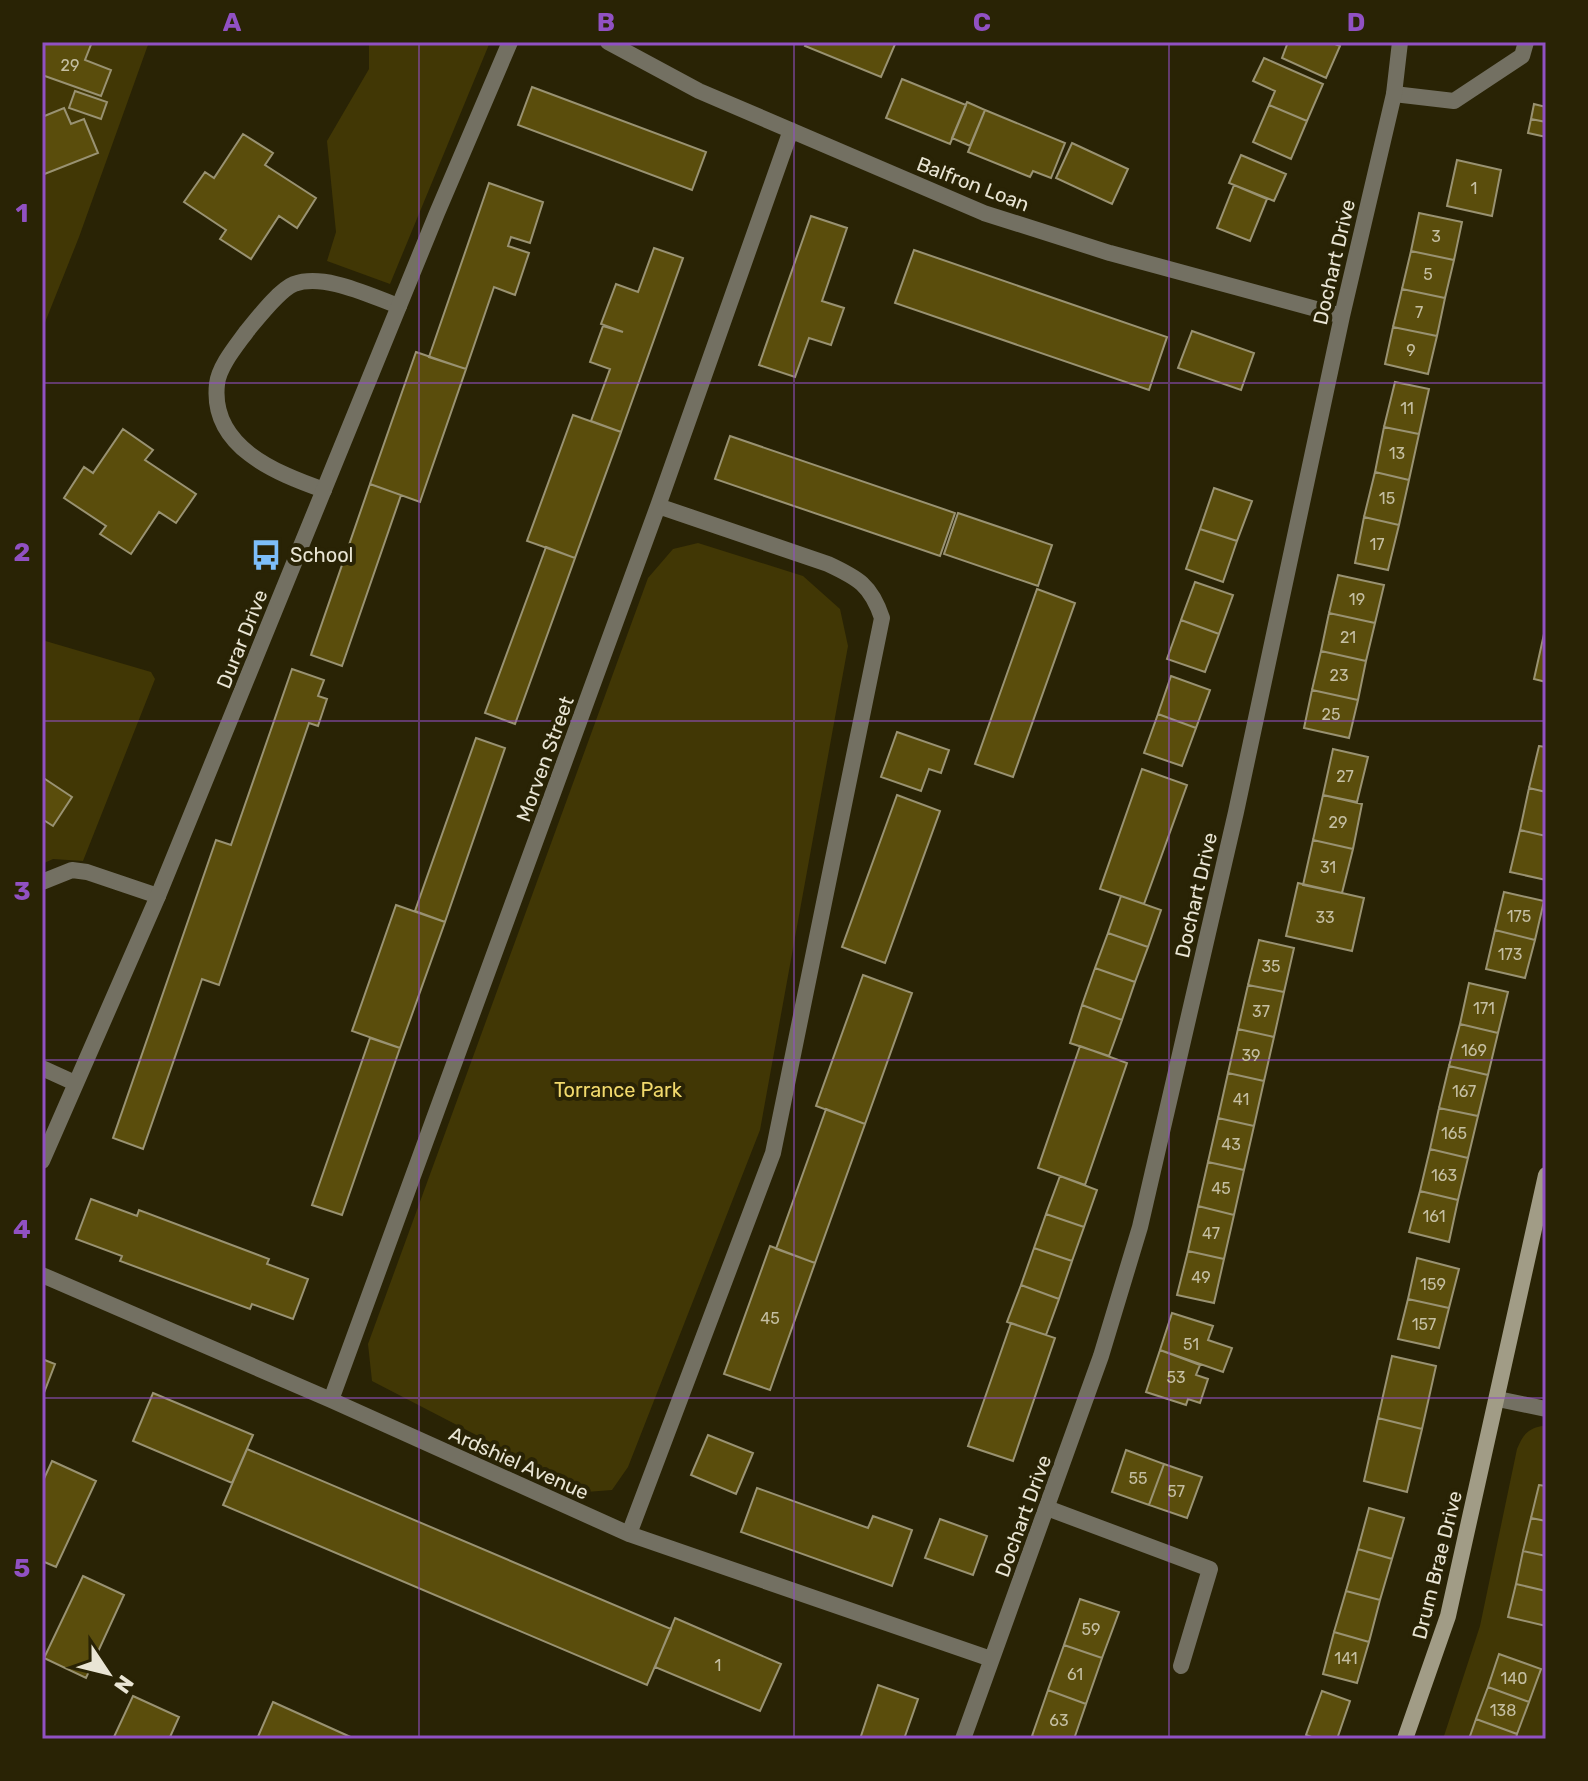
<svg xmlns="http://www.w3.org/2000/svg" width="1588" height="1781" font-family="Rubik,sans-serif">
<rect width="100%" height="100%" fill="#292305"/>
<path fill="#413705" d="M42 42H149L79 237 42 330Z
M369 42H490L390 284 327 261 336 232 327 141 369 69Z
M698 543 803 576 840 609 848 646 760 1130 628 1467 612 1490 586 1492 372 1381 368 1344 648 578 673 549Z
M42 640 151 672 155 679 83 861 53 859 42 864Z
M1542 1426 1546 1427V1739H1443L1480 1626 1517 1449C1523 1435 1527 1429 1542 1426Z"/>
<path fill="#5a4d0c" stroke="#999272" stroke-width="2" d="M42 42H92L85 60 111 70 101 96 42 75Z
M807 42H896L881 77 805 46Z
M1288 42H1330L1340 46 1326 78 1282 58Z
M1264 58 1323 84 1307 121 1269 105 1275 91 1253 81Z
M902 79 966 105 950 144 886 118Z
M532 87 706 152 692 190 518 125Z
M75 91 107 102 101 119 69 108Z
M967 102 985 110 970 146 952 138Z
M1534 104 1546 107V122L1531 119Z
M1269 105 1307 121 1291 159 1253 142Z
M64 108 71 124 84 119 98 153 42 175V117Z
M985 110 1065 143 1051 178 1033 171 1030 177 968 152Z
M1531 119 1546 122V137L1528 133Z
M243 134 273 153 265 165 316 198 297 228 279 216 251 259 220 239 226 230 184 202 205 172 214 178Z
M1072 143 1128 169 1112 204 1056 178Z
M1241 155 1286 174 1274 201 1229 183Z
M1457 160 1501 170 1492 216 1447 206Z
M489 183 543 202 530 243 511 237 508 246 529 253 515 295 494 287 466 369 429 357Z
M1234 185 1267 199 1250 241 1217 228Z
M1419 213 1462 222 1454 260 1411 251Z
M811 216 847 228 822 301 844 308 831 345 809 338 795 377 759 365Z
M654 248 683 258 621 432 591 421 610 369 590 362 603 326 623 332 601 324 616 284 638 292Z
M914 250 1167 337 1149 390 895 303Z
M1411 251 1454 260 1445 298 1402 289Z
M1402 289 1445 298 1437 336 1393 327Z
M1393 327 1437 336 1428 374 1385 364Z
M1192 331 1254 353 1241 390 1178 368Z
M416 352 466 369 420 502 370 484Z
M1395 382 1429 389 1419 434 1384 427Z
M573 415 621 432 575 558 527 541Z
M1384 427 1419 434 1409 480 1375 472Z
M123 429 153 450 145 460 196 494 176 523 159 512 131 554 100 534 106 526 64 498 84 467 93 473Z
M730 436 955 513 940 556 715 479Z
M1375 472 1409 480 1399 525 1364 517Z
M370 484 401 495 342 666 311 655Z
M1214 488 1252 501 1237 541 1200 529Z
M958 513 1052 545 1038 586 944 554Z
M1364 517 1399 525 1388 570 1355 563Z
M1200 529 1237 541 1223 582 1186 569Z
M546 547 575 558 515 724 485 713Z
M1338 575 1384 585 1375 623 1329 613Z
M1195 582 1233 595 1219 634 1181 620Z
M1037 589 1075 603 1013 777 975 764Z
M1329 613 1375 623 1366 661 1321 651Z
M1181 620 1219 634 1205 672 1167 659Z
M1546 625V682L1534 679Z
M1321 651 1366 661 1358 700 1312 690Z
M292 669 324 680 318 696 327 699 318 726 309 723 219 985 202 979 143 1149 113 1138 216 840 231 845Z
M1171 676 1210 690 1196 728 1158 714Z
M1312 690 1358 700 1349 738 1304 728Z
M1158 714 1196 728 1182 766 1144 753Z
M897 732 949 750 941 773 929 769 921 791 881 777Z
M476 738 505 748 445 922 415 911Z
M1539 746 1546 747V792L1529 788Z
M1333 749 1368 757 1357 802 1323 795Z
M1142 769 1187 785 1144 904 1100 889Z
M42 777 72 797 53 826 42 819Z
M1529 788 1546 792V836L1520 830Z
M897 795 940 811 885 963 842 947Z
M1323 795 1362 804 1353 849 1313 840Z
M1520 830 1546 836V880L1510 872Z
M1313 840 1353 849 1342 893 1303 885Z
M1298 883 1364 898 1352 951 1286 936Z
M1504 892 1544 901 1535 940 1495 930Z
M1121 896 1161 910 1148 947 1108 933Z
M396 905 445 922 400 1048 352 1031Z
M1495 930 1535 940 1525 978 1486 969Z
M1108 933 1148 947 1135 982 1095 968Z
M1259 940 1294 948 1284 992 1248 985Z
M1095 968 1135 982 1122 1020 1082 1005Z
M863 975 912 993 865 1124 816 1106Z
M1469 983 1508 992 1498 1033 1460 1024Z
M1248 985 1284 992 1274 1037 1238 1029Z
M1082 1005 1122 1020 1109 1056 1070 1043Z
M1460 1024 1498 1033 1488 1075 1449 1066Z
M1238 1029 1274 1037 1264 1081 1228 1073Z
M370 1038 400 1048 342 1215 312 1205Z
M1080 1046 1127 1063 1085 1185 1038 1168Z
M1449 1066 1488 1075 1478 1116 1439 1108Z
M1228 1073 1264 1081 1254 1126 1218 1118Z
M1439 1108 1478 1116 1468 1158 1430 1149Z
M826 1109 865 1124 815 1263 776 1249Z
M1218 1118 1254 1126 1244 1170 1208 1162Z
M1430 1149 1468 1158 1458 1200 1420 1191Z
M1208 1162 1244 1170 1234 1215 1198 1206Z
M1060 1176 1097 1190 1084 1227 1046 1214Z
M1420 1191 1458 1200 1449 1242 1409 1232Z
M91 1199 137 1216 139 1210 269 1259 267 1264 308 1279 293 1319 252 1304 250 1309 120 1261 122 1256 76 1239Z
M1198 1206 1234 1215 1224 1259 1188 1251Z
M1046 1214 1084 1227 1072 1261 1034 1248Z
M770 1246 815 1263 770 1390 724 1374Z
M1034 1248 1072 1261 1059 1299 1021 1285Z
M1188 1251 1224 1259 1214 1303 1177 1295Z
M1417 1258 1459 1269 1449 1308 1408 1299Z
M1021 1285 1059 1299 1046 1335 1007 1322Z
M1408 1299 1449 1308 1439 1348 1398 1339Z
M1172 1313 1213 1326 1208 1340 1232 1348 1223 1372 1160 1350Z
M1011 1323 1055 1338 1013 1461 968 1446Z
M1160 1350 1200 1365 1196 1375 1208 1379 1200 1403 1188 1399 1186 1405 1146 1392Z
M1392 1356 1436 1366 1422 1429 1378 1418Z
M42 1359 55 1364 42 1398Z
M153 1393 253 1435 232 1483 133 1441Z
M1378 1418 1422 1429 1407 1492 1364 1481Z
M708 1435 753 1453 736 1494 691 1475Z
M247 1449 671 1629 647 1685 223 1505Z
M1126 1450 1164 1464 1149 1505 1112 1492Z
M52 1461 96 1481 56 1567 42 1561V1483Z
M1164 1464 1202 1477 1187 1518 1149 1505Z
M1539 1485 1546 1486V1521L1531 1518Z
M757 1488 868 1528 873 1516 912 1530 892 1586 741 1532Z
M1369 1508 1404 1518 1392 1559 1358 1549Z
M1531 1518 1546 1521V1556L1523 1551Z
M940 1519 987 1536 973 1575 925 1558Z
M1358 1549 1392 1559 1380 1600 1346 1591Z
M1523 1551 1546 1556V1591L1516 1584Z
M83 1576 124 1595 86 1678 44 1658Z
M1516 1584 1546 1591V1626L1508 1617Z
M1346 1591 1380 1600 1369 1642 1334 1632Z
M1080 1599 1119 1612 1102 1658 1064 1645Z
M675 1618 781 1664 760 1711 655 1667Z
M1334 1632 1369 1642 1357 1683 1323 1674Z
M1064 1645 1102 1658 1086 1704 1048 1690Z
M1499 1654 1541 1669 1529 1702 1488 1687Z
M878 1685 918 1699 904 1739H860Z
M1488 1687 1529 1702 1517 1734 1476 1719Z
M1048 1690 1086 1704 1074 1739H1039L1032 1736Z
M1322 1691 1350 1701 1337 1739H1317L1306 1735Z
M133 1696 179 1717 170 1737 175 1739H113Z
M273 1702 355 1739H257Z
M1476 1719 1517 1734 1516 1739H1469Z"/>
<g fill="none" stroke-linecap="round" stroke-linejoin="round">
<path stroke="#737062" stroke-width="16" d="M1394 94 1454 101 1522 56 1526 42
M324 490C276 473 210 447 217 384 219 366 237 345 247 331 257 319 279 290 294 284 325 273 370 296 399 306
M42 882 72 870 87 872 158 896
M42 1068 75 1083
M1047 1508 1210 1569 1181 1666"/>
<path stroke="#737062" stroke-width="16" d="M608 42 699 91 984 213 1110 253 1342 316
M42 1161 158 896 437 213 510 42
M42 1275 331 1400 629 1534 991 1659
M1498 1399 1546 1409
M331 1400 658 506 791 130
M629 1534 773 1153 882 618C871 585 858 578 828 564L658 506
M963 1739 1101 1356 1140 1227 1236 812 1342 316 1394 94 1400 42"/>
<path stroke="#a19c86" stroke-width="16" d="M1405 1739 1448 1616 1546 1175"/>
</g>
<path fill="none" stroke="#9151c3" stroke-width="2" stroke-opacity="0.55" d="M419 42V1739M794 42V1739M1169 42V1739M42 383H1546M42 721H1546M42 1060H1546M42 1398H1546"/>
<defs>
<symbol id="bus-bare" viewBox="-9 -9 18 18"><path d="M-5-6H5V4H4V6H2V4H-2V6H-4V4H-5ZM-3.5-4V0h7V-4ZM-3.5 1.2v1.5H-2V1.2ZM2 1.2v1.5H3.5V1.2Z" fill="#7dbef9" stroke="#292305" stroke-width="2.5" paint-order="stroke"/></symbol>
</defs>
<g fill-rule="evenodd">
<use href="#bus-bare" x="244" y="533" width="44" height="44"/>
</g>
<g text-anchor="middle" stroke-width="8" stroke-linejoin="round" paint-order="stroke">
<g font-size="16" fill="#c5bfa2">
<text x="70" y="71">29</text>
<text x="1474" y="194">1</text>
<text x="1436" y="242">3</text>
<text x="1428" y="280">5</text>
<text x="1419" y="318">7</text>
<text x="1411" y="356">9</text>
<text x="1407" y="414">11</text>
<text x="1397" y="459">13</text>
<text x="1387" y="504">15</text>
<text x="1377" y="550">17</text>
<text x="1357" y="605">19</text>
<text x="1348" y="643">21</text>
<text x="1339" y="681">23</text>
<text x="1331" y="720">25</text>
<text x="1345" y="782">27</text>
<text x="1338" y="828">29</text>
<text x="1328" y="873">31</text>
<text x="1519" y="922">175</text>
<text x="1325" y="923">33</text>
<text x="1510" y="960">173</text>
<text x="1271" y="972">35</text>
<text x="1484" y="1014">171</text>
<text x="1261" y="1017">37</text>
<text x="1474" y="1056">169</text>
<text x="1251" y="1061">39</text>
<text x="1464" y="1097">167</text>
<text x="1241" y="1105">41</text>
<text x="1454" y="1139">165</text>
<text x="1231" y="1150">43</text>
<text x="1444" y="1181">163</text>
<text x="1221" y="1194">45</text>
<text x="1434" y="1222">161</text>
<text x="1211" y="1239">47</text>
<text x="1201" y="1283">49</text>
<text x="1433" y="1290">159</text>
<text x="770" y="1324">45</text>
<text x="1424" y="1330">157</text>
<text x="1191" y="1350">51</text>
<text x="1176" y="1383">53</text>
<text x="1138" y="1484">55</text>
<text x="1176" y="1497">57</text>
<text x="1091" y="1635">59</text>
<text x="1346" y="1664">141</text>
<text x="718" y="1671">1</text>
<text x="1075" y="1680">61</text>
<text x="1514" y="1684">140</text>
<text x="1503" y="1716">138</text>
<text x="1059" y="1726">63</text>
</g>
<g font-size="20" fill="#e9e5d4" stroke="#292305">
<text transform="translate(973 184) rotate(21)" y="7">Balfron Loan</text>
<text transform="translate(1334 262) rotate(-77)" y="7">Dochart Drive</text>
<text transform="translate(242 639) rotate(-68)" y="7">Durar Drive</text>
<text transform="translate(545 759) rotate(-70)" y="7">Morven Street</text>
<text transform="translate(1196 895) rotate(-77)" y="7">Dochart Drive</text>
<text transform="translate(519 1463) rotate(24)" y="7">Ardshiel Avenue</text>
<text transform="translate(1023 1516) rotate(-70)" y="7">Dochart Drive</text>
<text transform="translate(1437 1565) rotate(-76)" y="7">Drum Brae Drive</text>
</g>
<g font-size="20" fill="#e9e5d4" stroke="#292305" text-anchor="start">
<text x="290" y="562">School</text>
</g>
<g font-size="20" fill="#f1d96c" stroke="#292305">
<text x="618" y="1097">Torrance Park</text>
</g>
</g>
<rect width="1588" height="1781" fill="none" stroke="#292305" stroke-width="88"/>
<g transform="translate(108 1673) rotate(125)" stroke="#292305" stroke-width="6" paint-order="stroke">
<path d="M0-6L14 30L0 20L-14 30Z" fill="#e9e5d4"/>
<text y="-12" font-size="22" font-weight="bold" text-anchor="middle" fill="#e9e5d4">N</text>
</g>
<rect x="44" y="44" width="1500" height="1693" fill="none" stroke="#9151c3" stroke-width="3"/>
<g font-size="26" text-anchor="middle" font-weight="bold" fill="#9151c3">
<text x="232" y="31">A</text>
<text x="606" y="31">B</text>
<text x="982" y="31">C</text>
<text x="1356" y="31">D</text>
<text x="22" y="222">1</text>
<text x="22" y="561">2</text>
<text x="22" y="900">3</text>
<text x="22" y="1238">4</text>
<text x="22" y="1577">5</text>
</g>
</svg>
